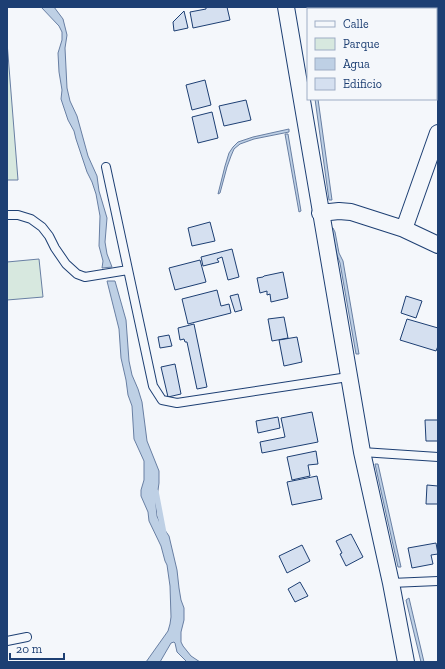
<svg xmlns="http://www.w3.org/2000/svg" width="445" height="669" font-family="'Zilla Slab',serif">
<rect width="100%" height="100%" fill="#f4f7fb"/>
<path fill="#d7e8df" stroke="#687fa3" d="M7 42 18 180H7Z
M39 259 43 297 7 300V262Z"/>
<path fill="#bed0e5" stroke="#687fa3" d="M41 7H54L63 19 67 35 65 48 67 88 70 101 77 116 88 156 97 176 99 191 107 218 105 242 107 254 112 267 102 268 103 261 99 246 100 216 96 194 92 182 87 172 76 139 74 131 68 120 61 99 62 90 59 72 58 53 62 40V32L59 26Z
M315 99H318L332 200H329Z
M289 129V132L254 139 240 144 234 149 231 156 227 167 220 193 218 194 225 166 229 153 233 147 238 142 253 137Z
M285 134H288L301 211 299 212Z
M331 228H333L335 232 339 253 343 261 359 354H356L340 263 337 255Z
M107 281H115L126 320 129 361 132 375 138 389 142 402 147 441 159 471V483L156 505 157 516 160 523 169 536 177 570 179 588 181 600 184 608V620L181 632V642L183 646 191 656 200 662H187L177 652 175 643 174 642 171 643 160 662H146L168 631 170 624 171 617 170 586 167 565 165 561 161 546 149 521 148 512 141 496V490L144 480V461L134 439 132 406 128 395 126 380 121 358 119 329Z
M375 464H378L401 567H398Z
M409 598 424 662H421L406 600Z"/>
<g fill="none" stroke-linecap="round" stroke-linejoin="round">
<path stroke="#bed0e5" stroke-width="5.5" d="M156 492 164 534"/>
</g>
<path fill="#d5e0f0" stroke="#1d3f73" d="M206 7H227L230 20 193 28 190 12 206 9Z
M184 11 188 28 174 31 173 22Z
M205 80 211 105 192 110 186 85Z
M246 100 251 120 224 126 219 106Z
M212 112 218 138 198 143 192 117Z
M210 222 215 241 192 246 188 228Z
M232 249 239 277 228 280 222 257 217 259 219 262 203 266 201 257Z
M200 260 206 282 175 290 169 268Z
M283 272 288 298 271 302 270 294 267 295V291L260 293 257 278 263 277 264 276Z
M217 290 221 306 229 304 231 313 188 324 182 299Z
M238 294 242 310 235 312 230 296Z
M406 296 422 301 416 318 401 313Z
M284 317 288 338 272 341 268 319Z
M407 319 438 328V346L436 351 400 340Z
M194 324 207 387 197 389 187 342H185L184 339 180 340 178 328Z
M169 335 172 346 160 348 158 337Z
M297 337 302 362 284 366 279 340Z
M175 364 181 394 168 397 161 367Z
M312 412 318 442 262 453 260 442 285 437 281 418Z
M278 417 280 428 258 433 256 421Z
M425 420H438V441H426Z
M316 451 318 464 308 465 310 476 292 480 287 457Z
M317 476 322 499 292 505 287 482Z
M427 485 438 486V504H426Z
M351 534 363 557 346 566 340 554 342 553 336 541Z
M436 543 438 554 431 555 433 564 412 568 408 548Z
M302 545 310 561 287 573 279 556Z
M300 582 308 596 295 602 288 589Z"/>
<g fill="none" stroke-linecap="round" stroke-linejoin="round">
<defs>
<path id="service" d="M106 167 153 386 162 400 177 403 348 377
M7 215H18L31 219 42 227 49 236 55 248 66 264 77 274 85 277 128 270
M362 452 438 457
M391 583 438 581
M7 641 27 637"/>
<path id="minor" d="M286 7 362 452 391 583 406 662
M320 213 339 211 351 212 404 229 438 245
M404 229 438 133"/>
</defs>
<use href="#service" stroke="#1d3f73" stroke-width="10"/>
<use href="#minor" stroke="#1d3f73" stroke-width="18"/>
<use href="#service" stroke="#f4f7fb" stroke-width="8"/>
<use href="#minor" stroke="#f4f7fb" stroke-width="16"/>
</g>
<rect width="445" height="669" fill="none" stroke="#1d3f73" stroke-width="16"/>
<rect x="307" y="8" width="130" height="92" fill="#f4f7fb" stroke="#9eadc5"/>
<rect x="315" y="21" width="20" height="6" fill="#f4f7fb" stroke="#9eadc5"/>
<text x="343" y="28" font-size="12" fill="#1d3f73">Calle</text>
<rect x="315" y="38" width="20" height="12" fill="#d7e8df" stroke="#9eadc5"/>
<text x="343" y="48" font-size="12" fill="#1d3f73">Parque</text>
<rect x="315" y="58" width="20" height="12" fill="#bed0e5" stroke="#9eadc5"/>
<text x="343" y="68" font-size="12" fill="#1d3f73">Agua</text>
<rect x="315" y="78" width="20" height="12" fill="#d5e0f0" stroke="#9eadc5"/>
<text x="343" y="88" font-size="12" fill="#1d3f73">Edificio</text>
<path d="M10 653v6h54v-6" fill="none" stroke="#1d3f73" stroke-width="2"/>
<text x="16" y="653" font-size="12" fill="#1d3f73" stroke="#f4f7fb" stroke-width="3" paint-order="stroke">20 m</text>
</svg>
